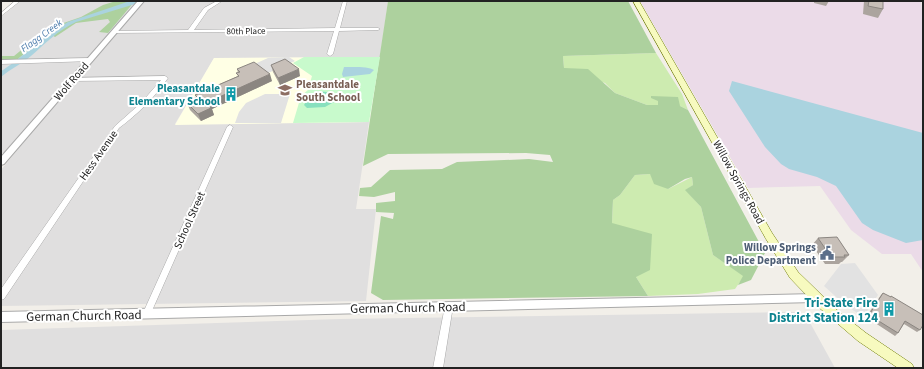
<svg xmlns="http://www.w3.org/2000/svg" width="924" height="369" font-family="'Source Sans 3',sans-serif">
<rect width="100%" height="100%" fill="#f2efe9"/>
<path fill="#e0dfdf" d="M20 1H137L6 153H1V17Z
M142 1H388L380 57 214 58 175 124 369 122 356 209H376L366 301 1 306V170L90 60Z
M794 312 808 319 835 368H1V330L340 319Z"/>
<path fill="#ebdbe8" d="M640 1H921L923 20V272L911 254H882L851 230 820 186 748 188Z"/>
<path fill="#ffffe5" d="M380 57 369 122 175 125 214 58Z"/>
<path fill="#cdebb0" d="M656 53 682 94 688 110 680 106 658 101V105H647L615 93 605 83 564 69 563 56Z
M650 174 668 189 692 177 693 185 686 190 701 207 713 255 744 276 735 289 698 294 648 296 636 277 612 223 613 200 620 195 635 175Z"/>
<path fill="#add19e" d="M116 1H135L108 33 99 32 110 22 108 19 76 23 55 37 47 32 49 28 81 17 103 5Z
M388 1H628L656 53 563 56 564 68 588 69 615 93 647 105H658V101L651 98V96L678 97 680 106 688 110 765 253 751 280 738 285 743 276 713 255 701 207 685 190 693 185 692 177 685 179 668 189 654 184 650 174 635 175 620 195 613 200 612 223 652 234 650 270 636 277 648 296 383 300 371 293 381 216 393 219 394 213 376 212V203L395 201V192L374 197 359 196 360 188 371 187 390 170 442 169 457 162 529 159 553 162 550 155 526 153 388 154 363 166Z
M45 36 18 59 1 60V56H14L36 38Z"/>
<path fill="#c8facc" d="M304 57H380L369 122 293 123 301 96 308 90 312 76 293 63Z"/>
<path fill="#88e0be" d="M317 91 327 92 334 95V102L325 107 307 108 304 105 309 96Z"/>
<path fill="#e2e2e2" d="M289 57 295 61 266 74 250 66 268 58Z
M265 94H290L281 123H235L239 112 246 103Z
M855 263 878 295 863 317 844 304 824 286 841 264Z"/>
<path fill="#aad3df" d="M130 1H145L76 22C57 31 47 42 31 56 22 64 10 69 1 77V71L3 70C25 55 44 35 68 22Z
M344 67C351 67 369 66 374 70L370 74 343 77 342 74Z
M732 81 923 133V240L906 243 873 230 862 223 836 186 817 177 789 169 781 164 765 147 729 91Z"/>
<g fill="none" stroke-linecap="round" stroke-linejoin="round">
<defs>
<path id="minor" d="M15 1H20L1 16V13Z
M217 1H222L208 10 194 30 335 28 343 1H347L340 28H378L380 29 378 30 339 31 333 54 330 56 327 54 334 31 114 33 112 32 114 31 188 30 204 8Z
M90 58 93 60 92 61 1 64V60Z
M165 76 168 78C154 98 138 114 119 128L4 299 1 300V289L115 126 141 103 161 80 73 81 71 80V78Z
M230 125 233 127 151 313 150 316 147 317 144 316 143 313 227 127Z
M449 302 452 303 453 306 443 368H433L445 306 446 303Z"/>
<path id="tertiary" d="M138 1H144L4 164 1 165V157Z
M815 294 818 295 820 298 818 301 815 302 1 322V312Z"/>
<path id="secondary" d="M633 1H639L772 233 798 272 837 310 866 333 912 364 914 368H898L858 341 816 305 790 278 766 239Z"/>
</defs>
<use href="#minor" stroke="#a9a9a9" stroke-width="1"/>
<use href="#tertiary" stroke="#a9a9a9" stroke-width="2"/>
<use href="#secondary" stroke="#707d05" stroke-width="1"/>
<use href="#minor" fill="#fff" fill-rule="evenodd"/>
<use href="#tertiary" fill="#fff" fill-rule="evenodd"/>
<use href="#secondary" fill="#f7fabf" fill-rule="evenodd"/>
</g>
<path fill="#aba49e" d="M814 1H829L826 6 814 3Z
M864 1H883V9L878 18 863 14Z
M271 65 300 76 280 85 273 72Z
M237 69 272 81 212 109 214 115 201 121 190 110 187 103 191 102 190 100 196 97 195 95 238 76 236 73H238Z
M818 238 849 255 842 262H841L839 264H825L812 245Z
M883 293 890 297 891 296 920 330 917 332 904 324 898 333 895 336 866 317 881 295Z"/>
<path fill="#8b8681" d="M299 69 300 76 280 85 278 78Z
M270 74 272 81 212 109 214 115 201 121 198 114 206 103Z"/>
<path fill="#c7bfb8" stroke="#8b8681" d="M869 1H883V9L868 6Z
M285 59 299 69 278 78 271 65Z
M254 62 270 74 206 103 211 108 198 114 187 103 192 101 190 100 197 97 195 95 239 76 236 73 240 72 237 69Z
M837 237 849 255H844L845 257H831L818 238Z
M883 293 891 297V296L923 315V325L920 330 905 321 898 333 869 315Z"/>
<defs>
<symbol id="school-bare" viewBox="-9 -9 18 18"><path d="M0-5L7-2L0 1L-7-2ZM-4 1L0 2.5L4 1V4Q0 6-4 4Z" fill="#8d6e63" stroke="#fff" stroke-width="2.5" paint-order="stroke"/></symbol>
<symbol id="building-bare" viewBox="-9 -9 18 18"><path d="M-4-6H4V6H1V3H-1V6H-4ZM-2.5-4.3h1.7v1.8h-1.7ZM.8-4.3h1.7v1.8H.8ZM-2.5-1h1.7V.8h-1.7ZM.8-1h1.7V.8H.8Z" fill="#0f9aa8" stroke="#fff" stroke-width="2.5" paint-order="stroke"/></symbol>
<symbol id="civic-bare" viewBox="-9 -9 18 18"><path d="M-.6-6.5H3V-4.5H.6V-3L4-1V1h2V6H-6V1h2V-1L-.6-3ZM-1.2 2.5V6h2.4V2.5Z" fill="#5c6f8a" stroke="#fff" stroke-width="2.5" paint-order="stroke"/></symbol>
</defs>
<g fill-rule="evenodd">
<use href="#school-bare" x="275" y="80" width="20" height="20"/>
<use href="#building-bare" x="221" y="84" width="20" height="20"/>
<use href="#civic-bare" x="817" y="243" width="20" height="20"/>
<use href="#building-bare" x="879" y="299" width="20" height="20"/>
</g>
<g text-anchor="middle" stroke-width="4" stroke-linejoin="round" paint-order="stroke">
<g font-size="9" fill="#222" stroke="#fff">
<text transform="translate(246 31) rotate(-1)" y="3">80th Place</text>
</g>
<g font-size="10" font-style="italic" fill="#4a7aab" stroke="#fff">
<text transform="translate(41 35) rotate(-36)" y="4">Flagg Creek</text>
</g>
<g font-size="11" fill="#222" stroke="#fff">
<text transform="translate(71 81) rotate(-49)" y="4">Wolf Road</text>
<text transform="translate(98 155) rotate(-55)" y="4">Hess Avenue</text>
<text transform="translate(739 182) rotate(61)" y="4">Willow Springs Road</text>
<text transform="translate(189 220) rotate(-66)" y="4">School Street</text>
</g>
<g font-size="11" font-weight="bold" fill="#785e54" stroke="#fff" text-anchor="start">
<text x="296" y="88">Pleasantdale<tspan x="296" dy="13">South School</tspan></text>
</g>
<g font-size="11" font-weight="bold" fill="#0d838f" stroke="#fff" text-anchor="end">
<text x="220" y="92">Pleasantdale<tspan x="220" dy="13">Elementary School</tspan></text>
</g>
<g font-size="11" font-weight="bold" fill="#4e5e75" stroke="#fff" text-anchor="end">
<text x="816" y="251">Willow Springs<tspan x="816" dy="13">Police Department</tspan></text>
</g>
<g font-size="13" font-weight="bold" fill="#0d838f" stroke="#fff" text-anchor="end">
<text x="878" y="307">Tri-State Fire<tspan x="878" dy="15">District Station 124</tspan></text>
</g>
<g font-size="13" fill="#222" stroke="#fff">
<text transform="translate(408 307) rotate(-1)" y="5">German Church Road</text>
<text transform="translate(84 315) rotate(-1)" y="5">German Church Road</text>
</g>
</g>
<rect width="924" height="369" fill="none" stroke="#222222" stroke-width="4"/>
</svg>
